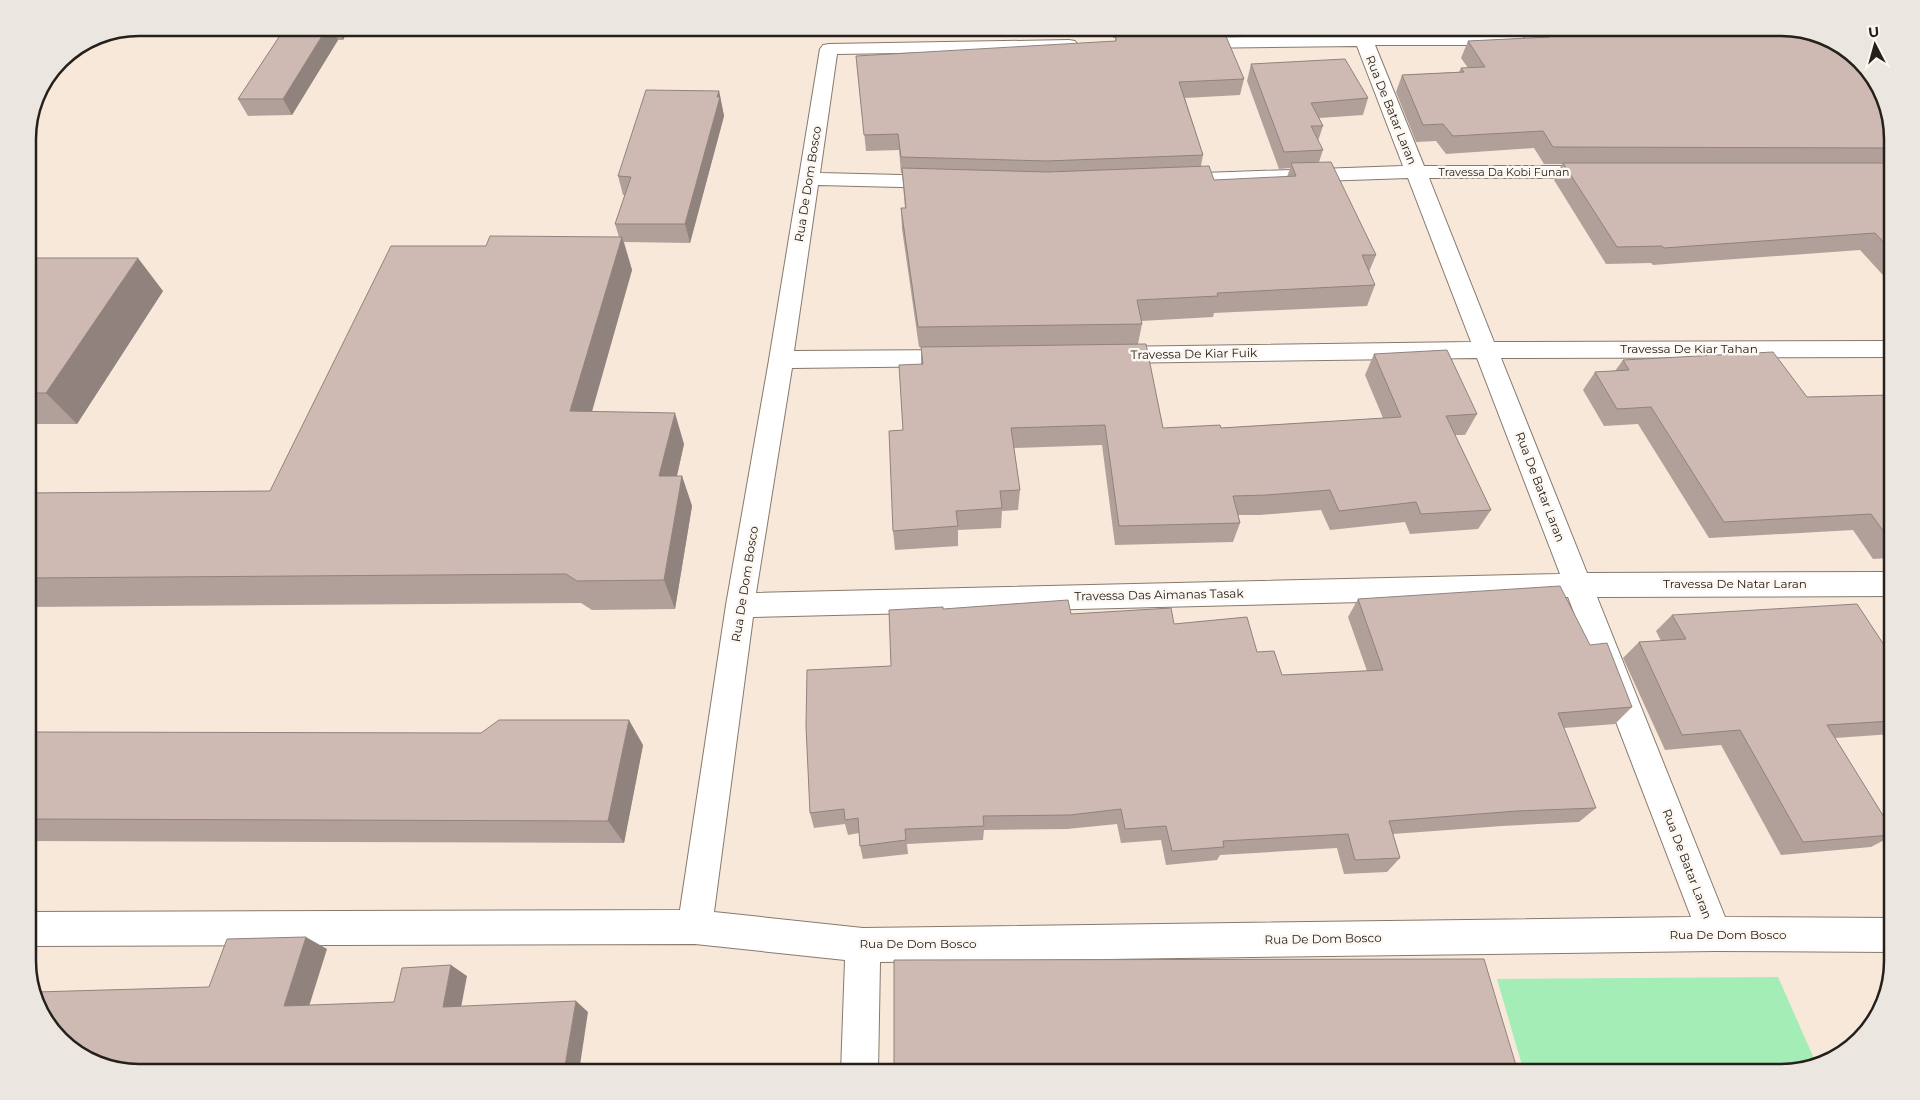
<svg xmlns="http://www.w3.org/2000/svg" width="1920" height="1100" font-family="Montserrat,sans-serif">
<rect width="100%" height="100%" fill="#f7e8d9"/>
<path fill="#a4edb6" d="M1778 977 1816 1063 1781 1072H1524L1497 979Z"/>
<g fill="none" stroke-linecap="round" stroke-linejoin="round">
<defs>
<path id="minor" d="M1364 35H1516L1522 36 1525 40 1522 44 1516 45H1375L1424 166H1595L1602 168 1605 172 1602 176 1595 178H1429L1494 342 1892 341V357L1501 358 1587 573 1892 572V596L1597 597 1725 917 1892 918V952L1715 951 880 962 878 1072H841L845 960 695 944 28 946V912L680 910 726 605 769 360 820 49 823 45 829 44 1069 40 1075 41 1078 45 1075 49 1069 50 837 54 820 173 941 176 948 178 951 182 948 186 941 188 818 185 794 351 958 350 966 352 970 358 966 364 958 366 792 368 756 593 1560 574 1477 358 1111 363 1103 361 1099 355 1103 349 1111 347 1471 342 1408 178 1176 186 1169 184 1166 180 1169 176 1176 174 1403 166 1357 46 1192 48 1186 47 1183 43 1186 39 1192 38ZM1568 597 1691 917 863 928 714 912 753 617Z"/>
</defs>
<use href="#minor" stroke="#877a6d" stroke-width="2"/>
<use href="#minor" fill="#fff" fill-rule="evenodd"/>
</g>
<path fill="#b1a09a" d="M285 28H349L343 40H338L292 115 248 116 238 99Z
M1113 28H1217L1216 34 1244 79 1240 95 1185 98 1203 155 1201 166 1214 180 1287 177 1290 168 1279 169 1247 81 1251 64 1368 98 1363 115 1319 118 1323 126 1318 141 1323 150 1319 162 1376 255 1369 272 1375 285 1367 306 1214 313 1213 317 1141 321 1142 324 1138 344 1163 428H1221L1383 418 1365 375 1374 354 1477 414 1465 435H1455L1491 510 1478 529 1410 534 1405 522 1330 530 1321 510 1260 515H1238L1240 523 1233 542 1115 545 1102 445 1014 448 1020 490 1018 510 1002 511 1001 528 958 530V546L895 550 893 531 903 430 921 364V347H919L902 229 901 208H905L902 173H901L899 150 866 151 858 72 1115 41V38H1113Z
M1548 28H1781L1836 42 1892 132V285L1860 250 1653 265 1651 263 1606 264 1554 180 1562 164H1544L1534 148 1446 154 1436 141 1416 142 1396 92 1402 75 1459 72 1461 68H1468L1461 58 1468 41 1548 37 1550 34H1546Z
M719 91 724 116 690 243 624 242 632 270 592 412 684 444 677 476H682L692 506 675 609 592 610 581 603 28 607V493L270 491 486 246 619 237 615 224 625 195H623L618 176Z
M28 258 163 291 77 424H28Z
M1623 360 1807 397 1892 395V558L1873 559 1853 530 1709 538 1638 424 1604 426 1583 390 1595 372 1615 371Z
M1358 599 1590 645 1632 707 1615 724 1564 728 1596 808 1579 822 1502 826 1393 834 1400 858 1387 872 1344 874 1337 848 1220 855 1217 860 1166 865 1161 840 1121 843 1117 824 1067 829 984 830 983 840 907 844 908 854 863 859 860 846 859 833 848 835 845 824 814 828 810 813 891 666 943 609 1071 614 1174 624 1257 652 1282 675 1367 671 1348 617Z
M1672 615 1892 657V734L1835 738 1892 830V836L1871 847 1781 855 1721 745 1665 750 1623 658 1639 642 1661 641 1656 631Z
M28 732 643 745 624 843 28 841Z"/>
<path fill="#90827d" d="M327 28H332L338 40 292 115 283 99Z
M337 28H349L343 40Z
M719 91 724 116 690 243 685 224Z
M622 237 632 270 583 442 570 411Z
M138 258 163 291 77 424 46 393Z
M675 413 684 444 670 506 659 476Z
M682 476 692 506 675 609 664 580Z
M629 720 643 745 624 843 608 821Z
M306 937 327 949 306 1016 284 1006Z
M451 965 467 976 459 1018 443 1007Z
M576 1001 588 1012 579 1072H564Z"/>
<path fill="#cebab3" stroke="#90827d" d="M285 28H327L283 99H238Z
M1551 30 1793 31 1836 42 1874 77 1892 132V148L1553 147 1543 131 1453 136 1443 124 1423 125 1402 75 1464 72 1461 68 1485 67 1468 41 1550 37Z
M1225 34 1244 79 1179 82 1203 155 1047 161 901 157 898 134 864 135 856 56 1116 41V35Z
M1345 59 1368 98 1311 103 1323 126H1311L1323 150 1284 152 1251 64Z
M646 90 719 91 717 97H720L685 224H615L631 177 618 176Z
M1331 162 1376 255H1362L1375 285 1217 293 1218 296 1137 300 1142 324 918 327 901 208H906L902 168 1048 172 1209 166 1214 180 1296 176 1291 163Z
M1563 163H1892V251L1875 233 1664 248 1662 246 1617 247Z
M490 236 622 237 570 411 675 413 659 476H682L664 580 577 581 566 574 28 578V493L270 491 391 246H486Z
M28 258H138L46 393H28Z
M1146 344 1163 428 1220 425 1221 428 1401 417 1374 354 1447 350 1477 414 1446 416 1491 510 1421 514 1416 502 1339 511 1330 490 1267 495 1233 496 1240 523 1119 526 1105 425 1011 428 1020 490 1000 491 1002 508 956 511 958 526 893 531 889 431 903 430 899 365 923 364 921 347Z
M1773 352 1807 397 1892 395V543L1871 514 1724 522 1651 407 1617 409 1595 372 1629 370 1623 360Z
M1560 586 1590 645 1607 643 1632 707 1558 713 1596 808 1517 811 1389 821 1400 858 1355 860 1348 834 1223 841 1224 847 1172 851 1166 826 1125 829 1121 809 1070 815 983 816 984 826 905 829 906 840 860 846 858 818 845 820 844 809 810 813 806 726 807 670 891 666 889 610 943 607V609L1068 600 1071 614 1171 608 1174 624 1247 617 1257 652 1274 651 1282 675 1383 670 1358 599Z
M1857 604 1892 657V721L1827 725 1892 830V835L1803 842 1740 730 1682 735 1639 642 1686 639 1672 615Z
M499 720H629L608 821 28 819V732L481 733Z
M306 937 284 1006 394 1002 402 968 451 965 443 1007 576 1001 564 1072H139L84 1058 43 1017 35 993 36 992 209 987 227 939Z
M1484 959 1518 1072H894V960Z"/>
<g text-anchor="middle" stroke-width="5" stroke-linejoin="round" paint-order="stroke">
<g font-size="11" fill="#25201b" stroke="#fdf7f1">
<text x="1504" y="176">Travessa Da Kobi Funan</text>
</g>
<g font-size="12" fill="#25201b" stroke="#fdf7f1">
<text transform="translate(1391 110) rotate(68)" y="4">Rua De Batar Laran</text>
<text transform="translate(808 184) rotate(-81)" y="4">Rua De Dom Bosco</text>
<text x="1689" y="353">Travessa De Kiar Tahan</text>
<text transform="translate(1194 354) rotate(-1)" y="4">Travessa De Kiar Fuik</text>
<text transform="translate(1540 487) rotate(69)" y="4">Rua De Batar Laran</text>
<text transform="translate(745 584) rotate(-81)" y="4">Rua De Dom Bosco</text>
<text x="1735" y="588">Travessa De Natar Laran</text>
<text transform="translate(1159 595) rotate(-1)" y="4">Travessa Das Aimanas Tasak</text>
<text transform="translate(1687 864) rotate(69)" y="4">Rua De Batar Laran</text>
<text x="1728" y="939">Rua De Dom Bosco</text>
<text transform="translate(1323 939) rotate(-1)" y="4">Rua De Dom Bosco</text>
<text x="918" y="948">Rua De Dom Bosco</text>
</g>
</g>
<path d="M0 0H1920V1100H0ZM139 36H1781A103 103 0 0 1 1884 139V961A103 103 0 0 1 1781 1064H139A103 103 0 0 1 36 961V139A103 103 0 0 1 139 36Z" fill="#ece6e0" fill-rule="evenodd"/>
<path fill="none" stroke="#25201b" stroke-width="2.5" d="M139 36H1781A103 103 0 0 1 1884 139V961A103 103 0 0 1 1781 1064H139A103 103 0 0 1 36 961V139A103 103 0 0 1 139 36Z"/>
<g transform="translate(1875 45) rotate(354)" stroke="#fdf7f1" stroke-width="4" paint-order="stroke">
<path d="M0-4L9 19L0 12L-9 19Z" fill="#25201b"/>
<text y="-8" font-size="14" font-weight="bold" text-anchor="middle" fill="#25201b">U</text>
</g>
</svg>
